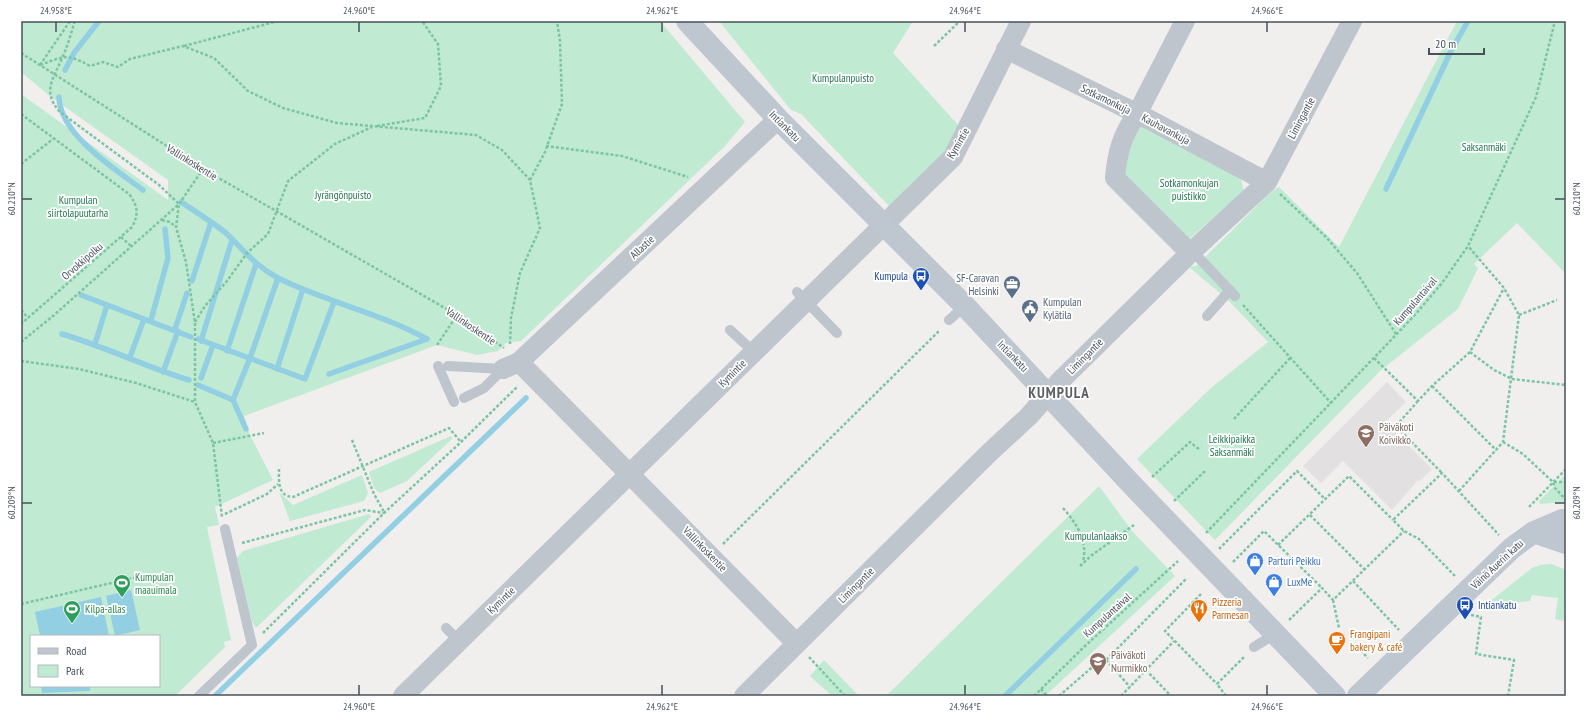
<svg xmlns="http://www.w3.org/2000/svg" width="1587" height="717" font-family="'PT Sans Narrow',sans-serif">
<rect width="100%" height="100%" fill="#f1eeee"/>
<path fill="#e2e0e0" d="M1387 382 1406 402 1385 422 1432 469 1420 481 1418 480 1392 510 1343 461 1321 483 1303 466Z"/>
<path fill="#c1ead2" fill-rule="evenodd" d="M21 21H660L745 122 725 146 521 341 506 343 498 351 477 355 437 345 244 416 250 435 273 480 215 507 219 525 207 527 231 640 224 642 225 647 175 696H21V94L168 200V180L51 97 21 72ZM31 636H159V686H31Z
M719 21H913L893 53 959 126 942 156 889 206 801 114 791 110Z
M1457 21H1566V274L1517 223 1474 264 1478 268 1458 309 1380 371 1215 540 1137 459 1211 388 1268 342 1227 299 1189 267 1196 266 1272 191 1279 187 1339 247Z
M1139 121 1240 176 1244 191 1188 240 1122 172Z
M451 436 453 438 407 481 380 493 374 488 369 472Z
M1566 474V502L1540 504 1539 501Z
M362 475 368 493 364 501 290 521 279 492 293 505Z
M1099 486 1132 531 1175 576 1045 696H886Z
M369 514 371 517 256 628 252 622 237 558 243 551Z
M1551 564 1564 569 1566 571 1564 621 1555 619 1558 598 1532 595 1530 601 1484 606 1532 568 1540 565Z
M824 660 859 696H832L810 676Z"/>
<path fill="#92cfe3" d="M131 590 140 630 115 636 106 596Z
M101 597 109 636H40L35 612Z
M41 686H90V691L42 693Z"/>
<g fill="none" stroke-linecap="round" stroke-linejoin="round">
<path stroke="#92cfe3" stroke-width="5.5" d="M65 70 74 53 99 21
M59 97C60 135 115 169 143 190
M1386 189 1451 51 1468 21
M181 202C196 212 212 222 226 233 244 250 255 266 278 278 326 302 380 313 427 339
M192 281 211 222
M81 295 191 337
M151 320 168 258 165 229
M175 329 187 293
M62 334C106 347 146 367 189 380
M198 339 305 379 334 302
M201 341 232 240
M95 344 107 305
M227 351 256 264
M130 357 144 319
M277 369 303 289
M163 372 178 331
M329 374 427 339
M201 378 213 345
M198 385 233 400
M246 429 233 400 250 358 278 278
M215 696 526 398
M1005 696 1136 569"/>
<path stroke="#7cc5a4" stroke-width="2.5" stroke-dasharray="3 2" stroke-linecap="butt" d="M75 21C71 33 68 45 63 56 54 78 41 91 60 112L159 185 179 204 176 227 186 262 195 323V402L213 443 222 517
M184 46 278 21
M934 46 960 21
M21 53 203 169 457 315 504 348
M40 65C65 56 66 53 90 66L103 62 118 67 130 59 183 46 214 58 248 91 283 108 337 123 476 135 502 150 530 180 540 228 520 273 511 318 510 344
M40 65 70 21
M21 114 129 194C138 206 139 214 132 227L21 324
M377 126 425 118 441 86 438 44 422 21
M546 146 622 156 688 177
M21 164 53 139
M530 180 545 152 562 104 560 41 557 21
M1280 194 1326 237 1357 273 1396 334
M162 220 170 222 176 227
M121 237 131 246
M1243 305 1331 403
M21 310 28 318
M1519 315 1557 300
M195 322 205 306 227 281 247 253 268 234 288 181 335 144 372 127
M21 342 53 316 179 204 203 169
M437 345 457 315
M1470 352 1494 370 1512 379 1566 385
M1374 358 1418 401 1432 386 1470 352 1504 288
M21 361 79 369 136 383 195 402
M1432 386 1496 450
M1418 401 1396 426 1442 473
M1234 419 1291 357
M352 440 374 494 384 512
M1503 442 1523 454 1553 482 1555 488 1566 500
M213 443 264 433
M279 469C279 480 277 496 293 497L449 428 461 442
M1152 477 1190 442 1200 450
M1554 482H1566
M1459 491 1503 442 1519 315 1504 288 1468 246
M1174 501 1205 471
M1529 507 1566 469
M1063 508C1077 524 1088 541 1083 562
M225 514 267 494 278 484
M1310 515 1365 570
M1206 533 1414 316 1442 283 1468 246 1536 97 1555 21
M242 543 365 510 384 513
M723 544 940 330
M1278 545 1349 476 1393 520
M1219 549 1297 471 1325 499
M1233 562 1264 531 1322 588
M1080 566 1092 555 1134 525
M1455 576 1419 539 1404 531 1393 520 1442 473 1499 535
M1353 581 1399 630
M1201 594 1165 631 1217 684
M1333 600 1339 628
M21 604 137 577
M1471 615 1481 617 1476 654 1514 660 1508 696
M1289 620 1322 588 1333 600 1404 531
M263 633 384 513 461 442 518 386
M1357 647 1368 658
M809 657 845 696
M1106 660 1130 687
M1146 670 1171 696
M1041 689 1047 696
M1034 696 1085 646 1178 561
M1059 696 1097 663 1106 660 1187 578
M1121 696 1174 641
M1226 696 1217 684 1244 657"/>
<path stroke="#bec5cc" stroke-width="10" d="M1190 253 1199 258 1235 296
M797 292 837 333
M1207 316 1230 290
M949 320 965 306
M730 330 754 352
M438 366 454 402
M448 366 503 369 484 388 464 398
M446 628 459 641
M1254 647 1275 634
M199 696 252 645 225 529"/>
<path stroke="#bec5cc" stroke-width="20" d="M1185 21 1137 114C1122 135 1117 153 1115 178L1190 253
M1006 49 1150 120 1267 182
M519 362 796 643
M503 369 519 362 778 119
M403 696 953 157 1021 21
M744 696 989 453 1028 417 1060 381 1190 253 1267 182 1352 21"/>
<path stroke="#bec6d0" stroke-width="22" d="M687 21 778 119 965 306 1135 488 1335 696
M1534 532 1566 543
M1358 696 1512 548 1534 532 1562 520H1566"/>
</g>
<path fill="none" stroke="#48515a" stroke-width="1.5" d="M56 22V32M359 22V32M662 22V32M965 22V32M1267 22V32M22 199H32M1555 199H1565M22 503H32M1555 503H1565M359 685V695M662 685V695M965 685V695M1267 685V695"/>
<defs>
<symbol id="bus-pin" viewBox="-11 -11 22 30"><path d="M0 17L-7.5 6A9.5 9.5 0 1 1 7.5 6Z" fill="#1a4fb4" stroke="#fff"/><path d="M-5-6H5V4H4V6H2V4H-2V6H-4V4H-5ZM-3.5-4V0h7V-4ZM-3.5 1.2v1.5H-2V1.2ZM2 1.2v1.5H3.5V1.2Z" fill="#fff"/></symbol>
<symbol id="office-pin" viewBox="-11 -11 22 30"><path d="M0 17L-7.5 6A9.5 9.5 0 1 1 7.5 6Z" fill="#5c6f8a" stroke="#fff"/><path d="M-6-3h4V-5.5h4V-3h4V5H-6ZM-1-4.5V-3h2v-1.5ZM-6 0V1H6V0Z" fill="#fff"/></symbol>
<symbol id="civic-pin" viewBox="-11 -11 22 30"><path d="M0 17L-7.5 6A9.5 9.5 0 1 1 7.5 6Z" fill="#5c6f8a" stroke="#fff"/><path d="M-.6-6.5H3V-4.5H.6V-3L4-1V1h2V6H-6V1h2V-1L-.6-3ZM-1.2 2.5V6h2.4V2.5Z" fill="#fff"/></symbol>
<symbol id="school-pin" viewBox="-11 -11 22 30"><path d="M0 17L-7.5 6A9.5 9.5 0 1 1 7.5 6Z" fill="#8d6e63" stroke="#fff"/><path d="M0-5L7-2L0 1L-7-2ZM-4 1L0 2.5L4 1V4Q0 6-4 4Z" fill="#fff"/></symbol>
<symbol id="shop-pin" viewBox="-11 -11 22 30"><path d="M0 17L-7.5 6A9.5 9.5 0 1 1 7.5 6Z" fill="#3f7fe0" stroke="#fff"/><path d="M-5-2.5h2.3a2.7 3.5 0 0 1 5.4 0H5L5.5 6h-11ZM-1.5-2.5h3a1.5 2.3 0 0 0-3 0Z" fill="#fff"/></symbol>
<symbol id="stadium-pin" viewBox="-11 -11 22 30"><path d="M0 17L-7.5 6A9.5 9.5 0 1 1 7.5 6Z" fill="#2e9e5b" stroke="#fff"/><path d="M0-5a6.5 5 0 1 0 0 10a6.5 5 0 1 0 0-10ZM-3.5-1.8h7v3.6h-7Z" fill="#fff"/></symbol>
<symbol id="restaurant-pin" viewBox="-11 -11 22 30"><path d="M0 17L-7.5 6A9.5 9.5 0 1 1 7.5 6Z" fill="#e8710a" stroke="#fff"/><path d="M-5-6h1v4h1v-4h1v4h1v-4h1v5L-1.5 .5V6h-2V.5L-5-1ZM5-6V6H3V1.5H1.5Q1.5-4 5-6Z" fill="#fff"/></symbol>
<symbol id="cafe-pin" viewBox="-11 -11 22 30"><path d="M0 17L-7.5 6A9.5 9.5 0 1 1 7.5 6Z" fill="#e8710a" stroke="#fff"/><path d="M-5.5-4.5H6V0H3Q3 3.5 0 3.5H-2.5Q-5.5 3.5-5.5 0ZM3-3.2v2h1.7v-2ZM-6 4.5H4V6H-6Z" fill="#fff"/></symbol>
</defs>
<g fill-rule="evenodd">
<use href="#bus-pin" x="911" y="266" width="20" height="27"/>
<use href="#office-pin" x="1002" y="274" width="20" height="27"/>
<use href="#civic-pin" x="1020" y="298" width="20" height="27"/>
<use href="#school-pin" x="1356" y="423" width="20" height="27"/>
<use href="#shop-pin" x="1245" y="551" width="20" height="27"/>
<use href="#shop-pin" x="1264" y="572" width="20" height="27"/>
<use href="#stadium-pin" x="112" y="573" width="20" height="27"/>
<use href="#bus-pin" x="1455" y="595" width="20" height="27"/>
<use href="#restaurant-pin" x="1189" y="598" width="20" height="27"/>
<use href="#stadium-pin" x="62" y="599" width="20" height="27"/>
<use href="#cafe-pin" x="1327" y="630" width="20" height="27"/>
<use href="#school-pin" x="1088" y="651" width="20" height="27"/>
</g>
<g text-anchor="middle" stroke-width="3.5" stroke-linejoin="round" paint-order="stroke">
<g font-size="11" fill="#20744d" stroke="#fff">
<text x="843" y="82">Kumpulanpuisto</text>
<text x="1484" y="151">Saksanmäki</text>
<text x="1189" y="187">Sotkamonkujan<tspan x="1189" dy="13">puistikko</tspan></text>
<text x="343" y="199">Jyrängönpuisto</text>
<text x="78" y="204">Kumpulan<tspan x="78" dy="13">siirtolapuutarha</tspan></text>
<text x="1232" y="443">Leikkipaikka<tspan x="1232" dy="13">Saksanmäki</tspan></text>
<text x="1096" y="540">Kumpulanlaakso</text>
</g>
<g font-size="11" fill="#48515a" stroke="#fff">
<text transform="translate(1106 99) rotate(26)" y="4">Sotkamonkuja</text>
<text transform="translate(1301 118) rotate(-62)" y="4">Limingantie</text>
<text transform="translate(785 126) rotate(45)" y="4">Intiankatu</text>
<text transform="translate(1166 129) rotate(28)" y="4">Kauhavankuja</text>
<text transform="translate(958 143) rotate(-60)" y="4">Kymintie</text>
<text transform="translate(192 162) rotate(32)" y="4">Vallinkoskentie</text>
<text transform="translate(642 247) rotate(-43)" y="4">Allastie</text>
<text transform="translate(82 261) rotate(-41)" y="4">Orvokkipolku</text>
<text transform="translate(1415 301) rotate(-49)" y="4">Kumpulantaival</text>
<text transform="translate(471 326) rotate(34)" y="4">Vallinkoskentie</text>
<text transform="translate(1013 356) rotate(46)" y="4">Intiankatu</text>
<text transform="translate(1085 356) rotate(-45)" y="4">Limingantie</text>
<text transform="translate(732 373) rotate(-45)" y="4">Kymintie</text>
<text transform="translate(705 549) rotate(46)" y="4">Vallinkoskentie</text>
<text transform="translate(1497 564) rotate(-43)" y="4">Väinö Auerin katu</text>
<text transform="translate(856 585) rotate(-45)" y="4">Limingantie</text>
<text transform="translate(501 600) rotate(-44)" y="4">Kymintie</text>
<text transform="translate(1107 615) rotate(-42)" y="4">Kumpulantaival</text>
</g>
<g font-size="11" fill="#164399" stroke="#fff" text-anchor="end">
<text x="908" y="280">Kumpula</text>
<text x="1478" y="609" text-anchor="start">Intiankatu</text>
</g>
<g font-size="11" fill="#4e5e75" stroke="#fff" text-anchor="end">
<text x="999" y="282">SF-Caravan<tspan x="999" dy="13">Helsinki</tspan></text>
<text x="1043" y="306" text-anchor="start">Kumpulan<tspan x="1043" dy="13">Kylätila</tspan></text>
</g>
<g font-size="11" fill="#785e54" stroke="#fff" text-anchor="start">
<text x="1379" y="431">Päiväkoti<tspan x="1379" dy="13">Koivikko</tspan></text>
<text x="1111" y="659">Päiväkoti<tspan x="1111" dy="13">Nurmikko</tspan></text>
</g>
<g font-size="11" fill="#366cbe" stroke="#fff" text-anchor="start">
<text x="1268" y="565">Parturi Peikku</text>
<text x="1287" y="586">LuxMe</text>
</g>
<g font-size="11" fill="#27864d" stroke="#fff" text-anchor="start">
<text x="135" y="581">Kumpulan<tspan x="135" dy="13">maauimala</tspan></text>
<text x="85" y="613">Kilpa-allas</text>
</g>
<g font-size="11" fill="#c56008" stroke="#fff" text-anchor="start">
<text x="1212" y="606">Pizzeria<tspan x="1212" dy="13">Parmesan</tspan></text>
<text x="1350" y="638">Frangipani<tspan x="1350" dy="13">bakery &amp; café</tspan></text>
</g>
<g font-size="15" font-weight="bold" letter-spacing="1" fill="#5c5e62" stroke="#fff">
<text x="1059" y="398">KUMPULA</text>
</g>
</g>
<rect width="1587" height="717" fill="none" stroke="#ffffff" stroke-width="44"/>
<rect x="30" y="635" width="130" height="52" fill="#ffffff" stroke="#b6b9bd"/>
<rect x="38" y="648" width="20" height="6" fill="#bec6d0" stroke="#b6b9bd"/>
<text x="66" y="655" font-size="12" fill="#48515a">Road</text>
<rect x="38" y="665" width="20" height="12" fill="#c1ead2" stroke="#b6b9bd"/>
<text x="66" y="675" font-size="12" fill="#48515a">Park</text>
<path d="M1429 48v6h55v-6" fill="none" stroke="#48515a" stroke-width="2"/>
<text x="1435" y="48" font-size="12" fill="#48515a" stroke="#ffffff" stroke-width="3" paint-order="stroke">20 m</text>
<rect x="22" y="22" width="1543" height="673" fill="none" stroke="#48515a" stroke-width="1.5"/>
<g font-size="10" text-anchor="middle" fill="#48515a">
<text x="56" y="14">24.958°E</text>
<text x="359" y="14">24.960°E</text>
<text x="662" y="14">24.962°E</text>
<text x="965" y="14">24.964°E</text>
<text x="1267" y="14">24.966°E</text>
<text transform="translate(11 199) rotate(-90)" y="4">60.210°N</text>
<text transform="translate(1576 199) rotate(-90)" y="4">60.210°N</text>
<text transform="translate(11 503) rotate(-90)" y="4">60.209°N</text>
<text transform="translate(1576 503) rotate(-90)" y="4">60.209°N</text>
<text x="359" y="710">24.960°E</text>
<text x="662" y="710">24.962°E</text>
<text x="965" y="710">24.964°E</text>
<text x="1267" y="710">24.966°E</text>
</g>
</svg>
